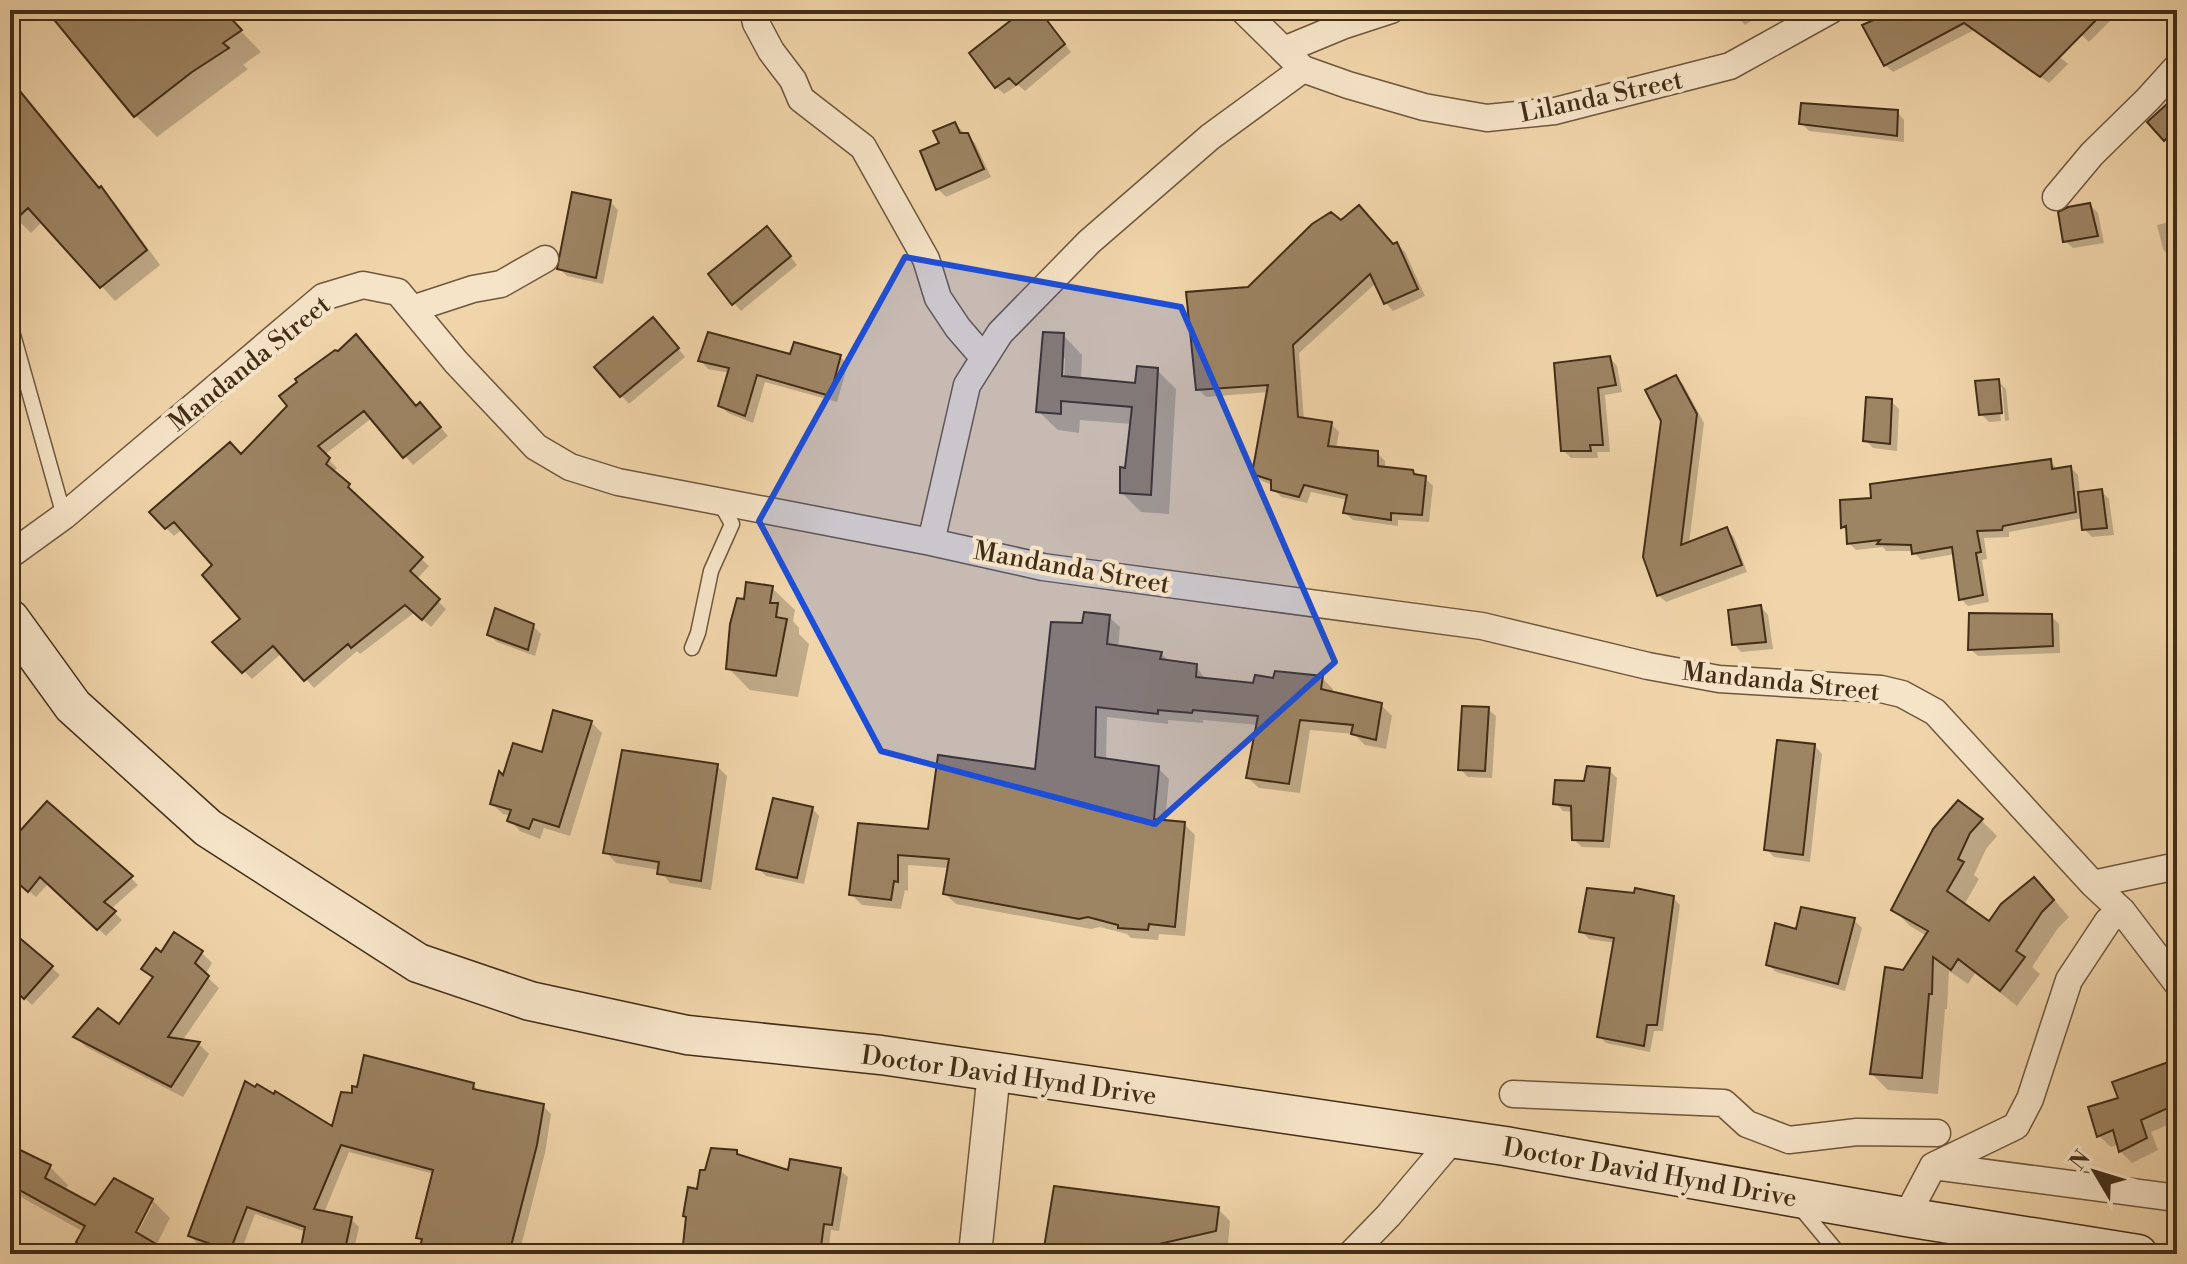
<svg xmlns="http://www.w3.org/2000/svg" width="2187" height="1264" font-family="'Libre Bodoni',serif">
<rect width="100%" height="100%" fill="#f1d5aa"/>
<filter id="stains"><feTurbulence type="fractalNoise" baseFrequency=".0025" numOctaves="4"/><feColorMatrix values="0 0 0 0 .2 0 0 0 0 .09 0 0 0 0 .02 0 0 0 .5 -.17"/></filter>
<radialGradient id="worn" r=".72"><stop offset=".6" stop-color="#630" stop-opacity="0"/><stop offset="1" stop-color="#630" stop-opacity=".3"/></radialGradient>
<path fill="#0003" fill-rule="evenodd" d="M48 10H245L232 22 261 52 243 65 248 69 157 137 136 116Z
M1028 10H1038L1071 52 1025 91 1018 85 1004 94 996 87Z
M1731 10H1769L1745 25Z
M1886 10H2001L2068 64 2049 83 1974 30 1893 72 1885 65 1888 16 1884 11Z
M2056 10H2121L2089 42Z
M10 79 100 189 115 203 160 265 115 301 43 221 31 233 10 212Z
M2177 107V134L2169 142 2150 122Z
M1897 112 1904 120V142L1809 131 1801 123Z
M955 124 975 143 991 177 946 197 938 189 923 152 942 143Z
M610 202 618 210 603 284 567 276 559 268Z
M2090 205 2098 213 2104 243 2073 248 2065 241Z
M2177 220V254L2169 256 2163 249 2157 225Z
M1341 222 1393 246 1397 244 1405 252 1425 296 1393 311 1386 303 1376 283 1299 353 1304 420 1331 424 1339 432 1336 449 1377 453 1385 461V469L1412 472 1425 478 1433 486 1429 522 1398 520V526L1353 520 1345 513 1348 500 1311 492 1307 503 1281 497 1273 489V485L1262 481 1254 474 1269 392 1206 397 1198 389 1249 289Z
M775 237 797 265 741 311 734 303Z
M661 327 685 357 629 404 597 368Z
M1063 335 1082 355 1081 380 1137 385 1157 370 1176 389 1169 514 1141 512 1122 493 1132 424 1080 420 1079 433 1058 430 1038 411ZM1062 358H1065L1064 386H1060Z
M2169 353H2177V388L2169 380Z
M791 357H840L848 364 837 402 765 382 753 423 728 413 720 405 730 373 708 369 701 361Z
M1610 358 1617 366 1622 392 1605 395 1610 452H1597L1598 458H1571L1563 450Z
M1675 377 1683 384 1704 423 1689 544 1726 529 1734 537 1747 572 1666 602 1658 595Z
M1998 381 2006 389 2009 420 2005 421 2002 387H1998L2001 421 1989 422 1981 414Z
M1891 401 1899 409 1897 451 1873 448 1865 440Z
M290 407 416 408 428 412 448 436 413 465 372 418 324 455 337 468 333 473 357 494 355 496 429 566 416 580 446 609 431 627 415 612 360 654 357 651 314 688 282 653 252 679 215 642 242 619 215 565 183 529 174 536 151 513 242 457Z
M2050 461 2058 470 2071 468 2078 475 2080 494 2101 491 2109 499 2114 535 2092 537 2084 529 2083 518 2009 532V537L1984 538 1987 559 1982 560 1989 602 1968 606 1961 599 1955 554 1921 560 1913 551H1886L1883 547 1856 550 1849 543 1848 532 1843 527 1842 502 1873 500Z
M772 588 795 610 793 621 799 628V634L809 644 798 697 750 690 728 668 746 601Z
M1761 607 1768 615 1773 649 1741 652 1734 644Z
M2051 616 2059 624 2060 653 1978 656 1970 649Z
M1109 617 1120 627 1118 648 1161 653 1170 663 1196 666 1206 680 1254 685 1275 680 1322 678 1333 689 1332 694 1381 705 1392 716 1386 749 1365 745 1354 734 1310 730 1300 793 1259 788 1248 778 1258 725 1203 720V723L1168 720V724L1107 717 1106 761 1158 768 1169 779 1165 822 1184 824 1195 835 1185 936 1159 934 1158 940 1131 938 1127 934 1100 927 1091 929 956 904 945 894 949 868 908 865V891L905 890 901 909 862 905 851 894 860 825 929 831 1037 771 1084 626Z
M533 626 541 634 535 656 497 642 489 635Z
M1488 709 1496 716 1492 778 1468 777 1460 769Z
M591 722 602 733 570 836 544 828 540 839 520 831 510 820 511 816 503 814 492 804 544 755Z
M1815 746 1822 754 1810 862 1774 857 1766 849Z
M717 766 727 776 711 890 670 883 660 870 616 863 606 852Z
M1609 770 1617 778 1610 848 1582 847 1574 840 1573 812 1563 811 1556 803Z
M812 808 819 816 804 884 766 876 758 868Z
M1981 820 1997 836 1986 849 1974 875 1979 879 1964 905 1989 924 2050 895 2069 917 2058 928 2032 967 2040 974 2017 1006 1975 973 1968 984 1949 971 1947 1009H1945L1938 1094 1888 1090 1872 1074 1904 972 1927 936 1910 926 1894 910Z
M10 845 131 878 138 885 111 909 122 920 106 936 49 883 36 897 10 875Z
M1673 898 1680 905 1663 1031H1654L1650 1052 1606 1043 1599 1036 1615 943 1589 939 1582 932Z
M1854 920 1862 928 1845 991 1776 972 1768 964 1798 932Z
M17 938 60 975 32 1005 10 984V946Z
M201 952 212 963 205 975 219 988 182 1041 199 1044 209 1054 183 1097 86 1047 76 1037 120 1027 154 980 143 969 162 955Z
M2177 1068V1121L2151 1132 2158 1150 2132 1163 2120 1151 2119 1144 2111 1147 2099 1136 2120 1099Z
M473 1085 481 1093 543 1106 551 1114 545 1153 519 1254H420L423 1242 418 1237 434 1174 349 1152 324 1213 351 1219 359 1227 353 1254H305L306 1250 303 1246 306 1232 255 1214 240 1254H228L198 1244 190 1236 334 1129Z
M10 1147 50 1167 68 1185 65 1191 96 1207 152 1200 170 1218 155 1248 161 1254H81L84 1248V1232L10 1191ZM148 1204H153L133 1242 130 1240Z
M736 1152 741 1158 790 1173 840 1170 848 1177 839 1231 831 1230 828 1254H703L692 1252 685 1245 698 1191Z
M1218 1209 1230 1221 1228 1243 1178 1254H1053L1046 1247Z"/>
<path fill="#9d8463" stroke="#422d17" stroke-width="2" d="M46 10H223L242 30 223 43 229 48 192 72 134 117Z
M1024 10H1039L1065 44 1016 85 1009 78 995 88 969 53Z
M1897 10H2106L2040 77 1964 23 1884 66 1862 25Z
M10 79 99 188 101 186 147 250 100 288 28 208 10 225Z
M2177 95V128L2164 141 2147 122Z
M1801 103 1898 110 1897 136 1799 124Z
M955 122 960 133H968L984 169 936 190 920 151 939 143 933 131Z
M572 192 611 200 596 278 557 269Z
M2090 203 2098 236 2063 242 2058 212 2068 207Z
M1359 205 1393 244 1397 242 1418 289 1384 304 1370 274 1293 345 1298 417 1332 422 1328 446 1378 451V466L1413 470 1414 474 1426 476 1422 515 1391 513V520L1343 513 1347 495 1304 485 1299 497 1271 490V480L1252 474 1268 385 1196 390 1186 292 1248 287 1312 224 1331 212 1341 220Z
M767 226 791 256 732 305 708 274Z
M653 317 679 348 620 397 594 367Z
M708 332 790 354 794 342 841 355 830 396 757 375 745 416 718 406 729 368 698 361Z
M1043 332 1064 333 1062 376 1135 383 1137 366 1158 368 1151 495 1120 493V467L1125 468 1132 407 1061 401V414L1036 412Z
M356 334 416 406 420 402 441 427 403 458 364 411 318 446 330 458 326 464 350 484 348 487 423 557 410 571 440 599 422 620 405 605 351 648 348 644 304 681 273 646 242 673 212 642 240 619 202 575 212 565 174 522 165 529 149 512 230 442 241 454 287 406 279 396 297 382 295 379 335 350 338 351Z
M1610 356 1616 385 1598 388 1603 445H1590L1591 451H1561L1554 363Z
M1676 375 1697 414 1681 545 1727 527 1742 565 1657 596 1643 557 1661 421 1645 390Z
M1999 379 2002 413 1979 415 1975 381Z
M1866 397 1892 399 1890 444 1863 441Z
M2051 459 2052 469 2071 466 2076 512 2003 526 2002 530 1977 531 1981 552 1976 553 1983 595 1959 600 1952 547 1912 554 1911 545 1877 544 1880 540 1847 544 1846 526 1841 528 1840 500 1871 498 1870 484Z
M2102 489 2107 528 2082 530 2078 492Z
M746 582 773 586 770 603H778L776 617 787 619 776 676 726 669 730 624 737 598 744 599Z
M1761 605 1766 642 1732 645 1728 610Z
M495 608 534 624 528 650 487 635Z
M1084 612 1110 615 1107 644 1162 652 1160 659 1197 664 1196 677 1253 683 1255 675 1273 678 1275 671 1323 676 1321 689 1382 703 1376 740 1351 734 1353 725 1300 720 1289 784 1246 778 1258 716 1193 710 1192 713 1158 710V714L1096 707 1095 757 1159 766 1154 819 1185 822 1175 927 1149 924 1148 930 1118 928V925L1088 917 1079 919 943 894 949 859 898 855V882L894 881 891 900 849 895 858 823 928 829 938 755 1035 769 1051 622 1082 623Z
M1969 613 2052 614 2053 646 1968 650Z
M1462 706 1489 707 1485 771 1458 770Z
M553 710 592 721 559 827 533 819 529 829 507 821 511 810 490 804 499 771 503 775 513 743 542 752Z
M1777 740 1815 744 1803 855 1764 850Z
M622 750 718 764 701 881 657 874 659 862 603 853Z
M1587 766 1610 768 1603 841 1572 840 1571 806 1553 804 1555 780 1584 781Z
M773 798 813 807 797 878 756 869Z
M1958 800 1983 819 1970 833 1958 859 1964 862 1947 891 1989 921 2001 904 2034 877 2054 900 2042 912 2016 951 2025 957 2000 991 1958 959 1951 970 1933 957 1932 994H1929L1922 1078 1870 1074 1885 967 1903 970 1928 931 1891 910 1933 829Z
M47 801 133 876 104 902 116 911 97 930 40 877 28 892 10 876V842Z
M1587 888 1634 893 1635 888 1674 896 1657 1025H1647L1644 1046 1597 1037 1614 938 1579 932Z
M1801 907 1855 918 1838 984 1766 965 1775 923 1796 929Z
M10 930 53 966 24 999 10 986Z
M174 932 203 951 195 963 209 976 168 1037 200 1042 171 1087 73 1037 98 1008 119 1024 153 977 141 969 156 948 161 952Z
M364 1055 474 1083 473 1089 544 1104 537 1145 509 1254H418L422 1239 416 1238 433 1170 341 1145 314 1209 352 1217 344 1254 301 1247 305 1227 247 1207 230 1251 188 1236 245 1081 255 1087 257 1084 274 1094 275 1091 332 1126 341 1092 352 1093V1086L357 1087Z
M2177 1059V1104L2141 1120 2147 1138 2119 1152 2113 1130 2097 1137 2088 1107 2118 1098 2112 1082Z
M10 1145 51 1165 45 1178 95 1205 114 1178 153 1199 136 1232 173 1254H89L76 1242 85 1226 10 1185Z
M711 1148 737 1150V1154L788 1170 790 1159 841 1168 832 1225 824 1224 820 1254H730L683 1245 686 1217 683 1216 688 1187 697 1189 700 1170H705Z
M1054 1186 1219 1207 1216 1231 1120 1253 1099 1252 1089 1254 1044 1248Z"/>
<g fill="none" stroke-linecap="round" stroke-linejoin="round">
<defs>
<path id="service" d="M10 324 64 516
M692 648 698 633 711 571 732 524 719 501
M1799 1206 1839 1254"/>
<path id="minor" d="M753 10 756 23 771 51 793 80 801 99 863 147 926 259 938 298 958 328 984 358
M1243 10 1303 69 1348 85 1424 107 1487 118 1555 111 1730 66 1831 10
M1284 50 1342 26 1391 10
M2056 197 2092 154 2148 99 2177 67
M412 309 473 289 501 284 545 259
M931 542 967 385 1000 333 1089 242 1210 137 1303 69
M10 555 64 516 323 297 363 285 398 292 456 362 536 447 570 467 618 482 931 542 1043 567 1482 626 1648 666 1719 679 1881 689 1902 694 1935 712 2093 884 2122 911 2177 983
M2093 884 2177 866
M1513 1094 1724 1103 1747 1124 1789 1140 1857 1132 1937 1133
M1933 1166 2177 1198
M1906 1217 1933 1166 2016 1126 2030 1099 2069 980 2108 921 2122 911
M1351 1254 1388 1216 1453 1139"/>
<path id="tertiary" d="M975 1254 994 1072"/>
<path id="secondary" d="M10 619 73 706 208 828 418 963 530 1001 687 1035 881 1055 1505 1146 1906 1217 2138 1254"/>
</defs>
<use href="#service" stroke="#6e573c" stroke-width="17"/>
<use href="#minor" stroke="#6e573c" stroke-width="29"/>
<use href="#tertiary" stroke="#6e573c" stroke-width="35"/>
<use href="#secondary" stroke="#422d17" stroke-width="41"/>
<use href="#service" stroke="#f6e4c8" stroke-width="14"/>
<use href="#minor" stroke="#f6e4c8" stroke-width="26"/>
<use href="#tertiary" stroke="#f6e4c8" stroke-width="32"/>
<use href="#secondary" stroke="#f6e4c8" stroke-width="38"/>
</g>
<path fill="#1d4ed8" fill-opacity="0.2" stroke="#1d4ed8" stroke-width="6" stroke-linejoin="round" d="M905 257 1181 307 1335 662 1155 824 881 751 759 521Z"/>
<g text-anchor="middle" stroke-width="8" stroke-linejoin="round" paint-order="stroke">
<g font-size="26" fill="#422d17" stroke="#f6e4c8">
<text transform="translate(1601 96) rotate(-12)" y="9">Lilanda Street</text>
<text transform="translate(249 363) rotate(-39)" y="9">Mandanda Street</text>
<text transform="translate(1072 567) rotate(10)" y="9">Mandanda Street</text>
<text transform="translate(1781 681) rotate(6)" y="9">Mandanda Street</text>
<text transform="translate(1009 1075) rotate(8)" y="9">Doctor David Hynd Drive</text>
<text transform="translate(1650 1172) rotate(10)" y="9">Doctor David Hynd Drive</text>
</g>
</g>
<rect width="2187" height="1264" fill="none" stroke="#f1d5aa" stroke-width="40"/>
<rect x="12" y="12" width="2163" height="1240" fill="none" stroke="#422d17" stroke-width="4"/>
<rect x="20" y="20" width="2147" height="1224" fill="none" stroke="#422d17" stroke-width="2"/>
<g transform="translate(2095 1172) rotate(308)" stroke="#f6e4c8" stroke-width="6" paint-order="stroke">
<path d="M0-6L14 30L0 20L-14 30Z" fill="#422d17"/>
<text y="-12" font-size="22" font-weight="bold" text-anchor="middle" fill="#422d17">N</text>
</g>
<rect width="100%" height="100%" filter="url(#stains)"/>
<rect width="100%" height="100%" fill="url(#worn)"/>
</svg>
